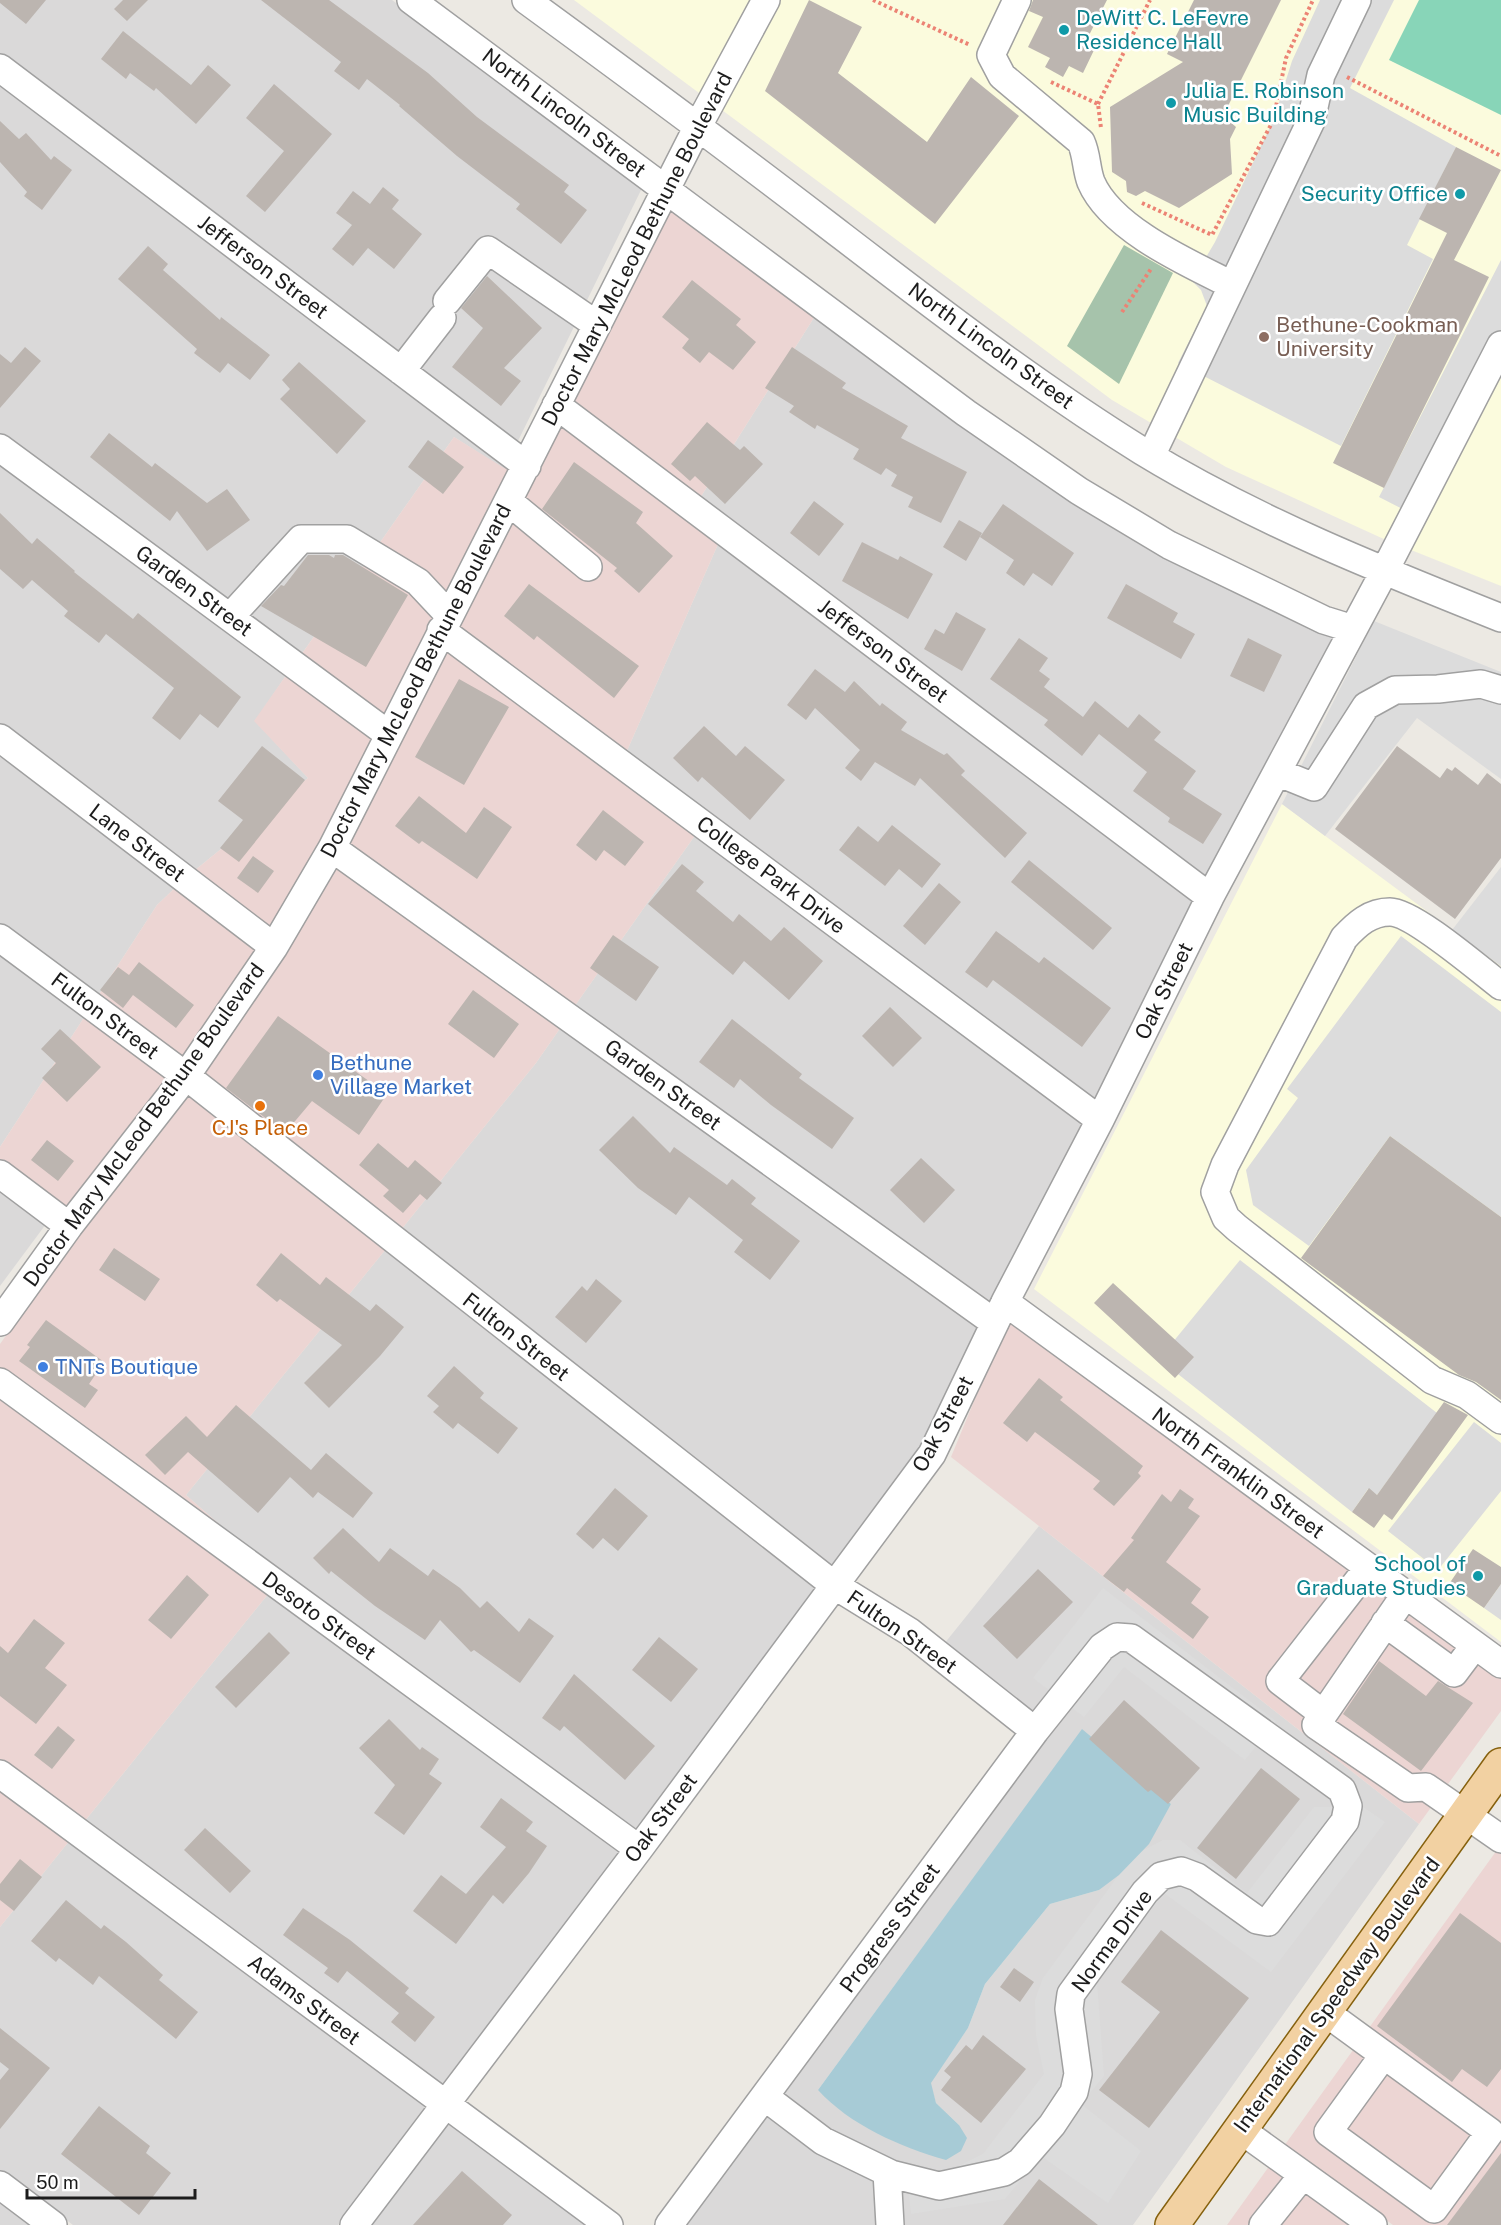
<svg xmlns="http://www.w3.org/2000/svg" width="1501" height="2225" font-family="'Public Sans',sans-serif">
<rect width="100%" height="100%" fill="#ece9e3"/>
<path fill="#dad9d9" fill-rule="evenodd" d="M0 0H392L643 186 517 443 0 53Z
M0 83 506 465 504 469 454 437 301 655 0 433Z
M815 316 1335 636 1205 879 700 498Z
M0 462 287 674 255 721 308 778 194 871 0 723Z
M719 542 1194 900 1095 1101 626 753Z
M0 753 176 887 157 905 98 996 0 923Z
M696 834 1085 1122 989 1304 574 1007Z
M0 952 85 1016 0 1147Z
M561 1027 979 1326 922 1446 831 1568 400 1231 536 1063Z
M0 1189 46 1224 0 1286Z
M386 1249 817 1587 635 1832 244 1546 186 1495Z
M1039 1526 1419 1824 1133 2225H684L768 2114 820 2153 1007 2185 1082 2000 1154 1901 1168 1888 1251 1931 1360 1811 1137 1628 1033 1714 944 1644Z
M269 1593 621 1851 440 2087 84 1822Z
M1121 1650 1333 1798 1336 1806 1263 1909 1184 1859 1072 1970 1066 2072 999 2160 937 2173 894 2162 828 2130 782 2095 1045 1740 1110 1657ZM1082 1730 1171 1804 1099 1890 1050 1904 985 1984 968 2028 930 2083 936 2103 959 2125 818 2090Z
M70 1840 426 2106 338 2225H73L0 2170V1927Z
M447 2121 589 2225H370Z
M0 2200 34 2225H0Z"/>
<path fill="#ecd5d3" d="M671 207 815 316 700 498 572 402Z
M561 423 719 542 626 753 457 627 543 464Z
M454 437 504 468 506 465 511 469 383 716 301 655Z
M446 648 696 834 574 1007 347 845Z
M287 674 372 737 321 841 270 929 194 871 308 778 254 721Z
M336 866 561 1027 536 1063 400 1231 202 1074 279 965Z
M176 887 258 949 182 1059 98 996 157 905Z
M85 1016 168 1078 66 1209 0 1159V1147Z
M188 1093 386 1249 186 1495 244 1546 0 1368V1344L72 1243Z
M1011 1321 1501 1679V1711L1419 1824 951 1457 991 1360Z
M0 1397 269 1593 84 1822 0 1759Z
M0 1788 70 1840 0 1927Z
M1497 1850 1501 1853V2225H1393L1284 2146Z
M1270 2165 1353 2225H1227Z"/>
<path fill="#fbfbdd" d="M574 0H1501V586L1386 540 1226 467 1112 400Z
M1282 804 1501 966V1642L1034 1289Z"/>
<path fill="#a6c3ab" d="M1124 245 1173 273 1119 384 1067 346Z"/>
<path fill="#88d5b8" d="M1419 0H1501V115L1389 60Z"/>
<path fill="#dcdcdc" d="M1320 0H1394L1350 88 1456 147 1407 245 1433 259 1341 446 1178 363 1207 306 1201 290 1192 281 1215 242 1273 121 1292 61Z
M1501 260V366L1422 519 1379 497Z
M1374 621 1501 672V779L1417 718 1325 836 1282 804Z
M1501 867V966L1452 930Z
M1401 936 1501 1012V1217L1390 1136 1309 1246 1253 1205 1246 1170 1298 1098 1287 1089Z
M1240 1260 1437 1413 1377 1495 1368 1489 1352 1512 1159 1359Z
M1474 1422 1501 1443V1491L1438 1570 1388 1531Z
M1501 1584V1620L1484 1608Z
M1103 1588 1276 1721 1245 1760 1124 1667 1084 1717 1033 1678Z
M1314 1807H1363L1385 1822 1271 1972 1164 1893 1097 1982 1104 2076 1081 2104 1141 2151 1108 2203 1041 2156 1005 2199 911 2214 909 2196 918 2172 953 2169 983 2154 1044 2074 1036 2036 1035 2000 1043 1978 1121 1872 1138 1853 1163 1840H1180L1247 1893Z"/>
<path fill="#a7cbd6" d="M1082 1729 1171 1804 1149 1844 1119 1875 1099 1890 1050 1904 985 1984 968 2028 931 2083 936 2103 959 2125 967 2138 961 2151 946 2160C900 2147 850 2125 818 2090Z"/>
<path fill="#bcb5b0" d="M0 0H46L26 24 0 3Z
M123 0H148L127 21 114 9Z
M261 0H329L428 73 477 117 569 185 564 192 587 210 561 244 516 209 520 204 457 156 399 106 400 105 367 79 359 90 334 71 341 62Z
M809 0 862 27 838 73 927 142 971 77 1019 116 935 224 765 91Z
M1033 0H1107L1085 43 1095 48 1083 73 1069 66 1063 77 1045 67 1050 58 1028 47 1043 17 1029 11Z
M1194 0H1281L1229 104 1228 120 1236 127 1230 139 1232 174 1179 208 1145 191 1136 196 1127 192 1126 181 1112 172 1110 107 1183 62 1167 54Z
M123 31 191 85 208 65 231 85 196 124 156 88 154 91 130 73 126 79 101 59Z
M274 84 332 134 265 212 246 196 284 151 246 118Z
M0 121 19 139 26 133 51 160 54 156 72 170 42 210 24 196 27 192 0 162Z
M1456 147 1501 170 1454 260 1489 277 1384 488 1333 463 1447 233 1419 219Z
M383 187 399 200 392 209 422 234 394 269 368 248 353 266 332 249 352 225 336 213 353 191 370 204Z
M148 246 168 264 163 270 220 320 221 317 270 355 250 380 228 363 220 373 194 353 197 349 118 279Z
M487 276 542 328 504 368 521 381 501 406 452 367 483 328 461 308Z
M692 280 741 319 736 325 756 342 733 370 709 352 700 363 682 348 689 339 662 317Z
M25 347 41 361 0 408V354L11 363Z
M792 347 846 383 842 388 908 426 901 438 967 472 941 523 908 507 913 497 891 486 897 475 886 468 881 475 853 459 859 449 817 425 815 429 789 412 794 406 765 388Z
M299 362 366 421 337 454 280 399 290 389 282 380Z
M707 422 740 450 744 446 763 464 725 504 695 476 690 481 671 464Z
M109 433 152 467 155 463 207 503 227 489 250 520 207 551 177 511 170 521 90 457Z
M428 440 464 467 443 494 408 467Z
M574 462 643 512 636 523 673 556 639 593 614 571 617 568 542 509Z
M814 501 844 524 819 556 790 533Z
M1003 504 1074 553 1052 586 1033 573 1024 586 1006 573 1014 560 980 537Z
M0 513 32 544 37 538 75 571 74 572 133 619 138 613 241 697 218 728 200 714 180 740 152 718 174 688 106 634 99 643 64 616 68 611 32 580 23 589 0 569Z
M959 520 982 533 966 561 943 547Z
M862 542 898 560 900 556 933 574 908 619 842 581Z
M308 555H329L334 558 335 555H343L408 595 366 667 261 606 281 585 284 586Z
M529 584 639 666 614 698 537 636 534 640 504 616Z
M1126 584 1178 613 1173 622 1195 634 1181 659 1107 618Z
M956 612 986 629 962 671 924 649 935 629 944 634Z
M1019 638 1048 658 1039 671 1050 679 1044 687 1083 717 1095 701 1128 728 1139 714 1161 732 1154 740 1196 771 1183 789 1222 814 1203 844 1168 822 1170 818 1133 791 1147 772 1099 734 1082 756 1044 725 1048 720 990 679Z
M1248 638 1282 655 1264 692 1230 676Z
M815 669 845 692 854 681 880 706 882 703 907 722 901 730 944 755 947 753 965 771 961 775 1027 833 1005 858 920 778 915 786 875 762 861 781 845 768 860 750 815 708 806 720 787 705Z
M459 679 509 707 464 785 415 757Z
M704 726 736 756 745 746 785 780 750 820 702 777 698 782 673 758Z
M262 746 305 780 239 862 220 848 243 820 218 801Z
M1397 746 1440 778 1447 768 1452 771 1455 767 1478 785 1487 773 1501 784V858L1455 919 1335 829Z
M419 796 466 833 484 807 512 827 477 879 422 841 419 844 395 826Z
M603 810 644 842 625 866 604 850 596 861 576 845Z
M892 825 941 864 922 888 899 869 885 886 839 850 858 826 878 842Z
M253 856 274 871 258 893 237 878Z
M1029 860 1112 928 1093 950 1011 882Z
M682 864 704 882 696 891 733 922 739 914 771 941 784 927 823 961 789 1000 744 961 733 975 648 904Z
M939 883 961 902 925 945 903 926Z
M996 931 1039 963 1044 957 1111 1008 1082 1047 993 980 987 988 965 972Z
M613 935 659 967 636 1001 590 968Z
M139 962 194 1005 176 1028 133 995 123 1008 100 990 118 967 129 975Z
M473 990 519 1024 494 1058 448 1024Z
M890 1007 922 1038 893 1067 862 1036Z
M278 1016 387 1094 359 1135 312 1101 285 1133 226 1088Z
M732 1019 802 1074 799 1078 854 1118 832 1149 771 1105 740 1079 734 1088 699 1062Z
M60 1029 101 1067 67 1102 42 1078 56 1063 41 1049Z
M633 1116 670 1153 674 1147 727 1185 732 1179 756 1198 751 1204 800 1241 770 1280 734 1252 743 1240 689 1197 676 1215 638 1188 599 1150Z
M1390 1136 1501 1217V1400L1476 1382 1459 1375 1301 1258Z
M47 1140 74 1161 58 1181 31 1160Z
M378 1143 408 1168 415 1160 442 1183 427 1200 420 1194 403 1213 383 1196 389 1190 359 1165Z
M921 1158 955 1190 924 1223 890 1190Z
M114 1248 160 1279 145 1301 99 1270Z
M281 1253 320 1285 326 1277 370 1311 376 1304 404 1327 380 1356 329 1408 304 1383 342 1345 280 1299 277 1302 256 1285Z
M596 1279 622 1301 586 1343 555 1317 582 1286 587 1291Z
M1113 1283 1194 1357 1175 1378 1094 1303Z
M46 1320 104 1362 89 1384 98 1390 85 1408 19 1361 30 1347 27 1345Z
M454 1366 484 1393 480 1398 518 1428 498 1454 458 1423 453 1429 433 1412 439 1406 427 1396Z
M1039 1378 1063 1397 1060 1400 1143 1466 1138 1473 1141 1476 1114 1506 1093 1489 1100 1481 1035 1432 1027 1442 1003 1423Z
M1444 1402 1468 1415 1392 1520 1384 1514 1374 1528 1352 1512 1369 1488 1377 1495Z
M236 1405 311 1470 326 1453 373 1493 353 1518 318 1492 313 1498 290 1477 258 1513 188 1452 165 1475 145 1455 186 1416 207 1437Z
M615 1488 648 1516 618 1551 603 1538 593 1549 576 1534Z
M1180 1489 1194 1499 1188 1508 1200 1516 1166 1562 1201 1589 1191 1603 1209 1617 1193 1639 1127 1588 1124 1592 1103 1576 1134 1540 1131 1538 1162 1494 1171 1502Z
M343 1528 379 1562 390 1548 428 1576 433 1569 460 1588 480 1608 487 1601 519 1632 529 1618 554 1636 520 1683 474 1650 471 1652 440 1620 425 1640 375 1606 331 1571 329 1574 313 1558Z
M1473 1549 1501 1567V1584L1484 1608 1449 1584Z
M1038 1569 1073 1602 1017 1659 983 1626Z
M187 1575 209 1595 171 1639 148 1620Z
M34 1619 65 1643 45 1668 67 1685 36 1724 0 1696V1646L8 1653Z
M269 1632 290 1653 236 1708 215 1687Z
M659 1637 698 1669 671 1702 632 1670Z
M1379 1661 1426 1696 1438 1681 1473 1703 1421 1771 1343 1714Z
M574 1674 655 1746 625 1780 564 1726 560 1731 542 1718Z
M1124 1700 1200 1768 1168 1804 1151 1790 1148 1792 1089 1739Z
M389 1719 420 1750 422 1747 439 1759 429 1774 442 1783 404 1835 374 1813 395 1785 359 1748Z
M58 1726 75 1740 52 1769 34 1755Z
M1261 1768 1300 1799 1236 1879 1197 1848Z
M501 1798 533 1822 526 1831 547 1846 529 1873 503 1904 493 1895 456 1944 413 1911 441 1875 466 1894 506 1847 480 1827Z
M205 1828 251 1871 230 1893 184 1850Z
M20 1859 42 1877 14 1911 0 1900V1884Z
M66 1900 101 1929 104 1925 126 1942 163 1975 159 1980 198 2012 176 2039 99 1976 93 1985 59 1958 56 1962 31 1941Z
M303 1908 350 1940 409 1988 405 1993 435 2017 415 2042 391 2022 399 2013 347 1971 338 1983 324 1973 328 1968 283 1935Z
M1460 1913 1501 1943V2069L1487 2087 1462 2069 1452 2082 1377 2026Z
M1161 1930 1249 1998 1149 2128 1099 2090 1160 2012 1121 1982Z
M1014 1968 1034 1982 1020 2002 1000 1987Z
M0 2028 50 2068 0 2129V2080L9 2069 0 2062Z
M983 2035 1026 2069 981 2123 941 2090 951 2077 944 2071 966 2045 972 2050Z
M99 2106 150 2146 146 2153 171 2173 139 2215 61 2154Z
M1501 2153V2225H1447Z
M462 2171 512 2215 503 2225H413Z
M1039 2179 1098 2225H1003Z"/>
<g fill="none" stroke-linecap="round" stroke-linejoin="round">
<defs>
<path id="minor" d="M411 0 966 413 1079 491 1169 545 1324 620 1353 629
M526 0C626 73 726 147 825 223 928 302 1031 382 1142 451 1255 520 1378 569 1501 618
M1017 0 991 55 1002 76 1081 142C1087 155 1086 169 1091 182 1111 229 1188 263 1232 285
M0 68 527 466
M447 301 488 250 597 325
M401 371 442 318
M556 405 1210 897
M0 448 388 734
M1151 456 1311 121 1321 75 1357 0
M508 501 588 567
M230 617 301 539H347L418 582 449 615
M441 630 1100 1120
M0 738 274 947
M1277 772 1314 787 1366 706 1395 690 1438 689 1481 684 1501 690
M332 848 995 1323
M0 938 186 1076 834 1585 910 1632 1035 1731
M1501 986C1480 970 1413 912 1390 912 1370 912 1357 924 1344 938L1225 1165 1215 1192 1226 1218 1237 1228 1432 1380 1467 1395 1501 1420
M0 1174 69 1226
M1005 1302 1501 1664
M0 1322 69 1226 186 1076 274 947 332 848 698 126 766 0
M0 1382 639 1849
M1405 1595 1316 1725 1408 1788 1426 1787 1501 1839
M1385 1623 1454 1673 1475 1645
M1322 1713 1280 1681 1368 1568
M0 1774 609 2225
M1325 2012 1490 2132 1434 2209 1328 2132 1383 2056
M1241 2130 1373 2225
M887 2172 890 2225
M0 2185 53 2225
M354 2225 639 1849 932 1454 1005 1302 1100 1120 1210 897 1384 572 1501 345
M669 2225 1035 1731 1102 1647 1117 1637 1131 1638 1342 1790 1348 1806 1345 1821 1268 1922 1257 1920 1197 1877 1181 1871 1161 1876 1145 1892 1071 1994 1069 2009 1078 2074 1074 2092 1052 2125 1020 2162 1004 2172 939 2186 891 2174 823 2141 765 2097
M1263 2225 1303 2175"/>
<path id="major" d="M1172 2225 1501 1765"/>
</defs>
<use href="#minor" stroke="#a0a0a0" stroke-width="30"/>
<use href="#major" stroke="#86610e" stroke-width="36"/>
<path stroke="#ec8374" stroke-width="4" stroke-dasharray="3 3" stroke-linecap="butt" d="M873 0 970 45
M1347 77 1501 156
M1051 82 1098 104 1101 128
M1098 104 1150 0
M1142 203 1212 235 1273 121 1286 58 1313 0
M1122 312 1151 269"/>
<use href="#minor" stroke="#fff" stroke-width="27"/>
<use href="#major" stroke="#f2d1a2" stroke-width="33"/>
</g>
<g fill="#0f9aa8" stroke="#fff" stroke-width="2">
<circle cx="1064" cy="30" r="6"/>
<circle cx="1171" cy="103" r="6"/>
<circle cx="1460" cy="194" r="6"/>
<circle cx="1478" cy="1576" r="6"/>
</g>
<circle fill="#8d6e63" stroke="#fff" stroke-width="2" cx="1264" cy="337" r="6"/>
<g fill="#3f7fe0" stroke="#fff" stroke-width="2">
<circle cx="318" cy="1075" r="6"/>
<circle cx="43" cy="1367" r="6"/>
</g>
<circle fill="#e8710a" stroke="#fff" stroke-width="2" cx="260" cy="1106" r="6"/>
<g text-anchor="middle" stroke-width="5" stroke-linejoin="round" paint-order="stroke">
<g font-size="21" fill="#0d838f" stroke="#fff" text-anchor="start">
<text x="1076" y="25">DeWitt C. LeFevre<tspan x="1076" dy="24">Residence Hall</tspan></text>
<text x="1183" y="98">Julia E. Robinson<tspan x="1183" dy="24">Music Building</tspan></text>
<text x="1448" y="201" text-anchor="end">Security Office</text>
<text x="1466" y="1571" text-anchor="end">School of<tspan x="1466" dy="24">Graduate Studies</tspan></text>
</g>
<g font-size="21" fill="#1c1c1c" stroke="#fff">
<text transform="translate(564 113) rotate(37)" y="7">North Lincoln Street</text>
<text transform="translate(637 249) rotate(-63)" y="7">Doctor Mary McLeod Bethune Boulevard</text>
<text transform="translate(263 267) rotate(37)" y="7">Jefferson Street</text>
<text transform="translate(991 346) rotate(36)" y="7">North Lincoln Street</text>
<text transform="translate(194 591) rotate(36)" y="7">Garden Street</text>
<text transform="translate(883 651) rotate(37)" y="7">Jefferson Street</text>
<text transform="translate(416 681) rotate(-63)" y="7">Doctor Mary McLeod Bethune Boulevard</text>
<text transform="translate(137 843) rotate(37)" y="7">Lane Street</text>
<text transform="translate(771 875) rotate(37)" y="7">College Park Drive</text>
<text transform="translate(1164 991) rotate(-64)" y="7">Oak Street</text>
<text transform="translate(105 1016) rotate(37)" y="7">Fulton Street</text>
<text transform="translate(663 1085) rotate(36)" y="7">Garden Street</text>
<text transform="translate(144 1125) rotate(-54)" y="7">Doctor Mary McLeod Bethune Boulevard</text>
<text transform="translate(516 1337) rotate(38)" y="7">Fulton Street</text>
<text transform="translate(943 1424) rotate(-62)" y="7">Oak Street</text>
<text transform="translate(1238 1473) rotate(36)" y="7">North Franklin Street</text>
<text transform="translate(319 1616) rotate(36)" y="7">Desoto Street</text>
<text transform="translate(902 1632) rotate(35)" y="7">Fulton Street</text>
<text transform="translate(661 1818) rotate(-53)" y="7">Oak Street</text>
<text transform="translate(890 1928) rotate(-54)" y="7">Progress Street</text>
<text transform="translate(1112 1941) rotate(-54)" y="7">Norma Drive</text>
<text transform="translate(1337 1995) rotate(-54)" y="7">International Speedway Boulevard</text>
<text transform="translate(304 2000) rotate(37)" y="7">Adams Street</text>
</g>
<g font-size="21" fill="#785e54" stroke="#fff" text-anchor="start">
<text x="1276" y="332">Bethune-Cookman<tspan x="1276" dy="24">University</tspan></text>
</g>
<g font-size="21" fill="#366cbe" stroke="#fff" text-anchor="start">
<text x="330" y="1070">Bethune<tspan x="330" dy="24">Village Market</tspan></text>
<text x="55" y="1374">TNTs Boutique</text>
</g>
<g font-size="21" fill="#c56008" stroke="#fff">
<text x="260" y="1135">CJ's Place</text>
</g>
</g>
<path d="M27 2189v9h168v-9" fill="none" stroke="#1c1c1c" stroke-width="3"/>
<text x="36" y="2189" font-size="18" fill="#1c1c1c" stroke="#ffffff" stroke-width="4.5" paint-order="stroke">50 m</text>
</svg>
